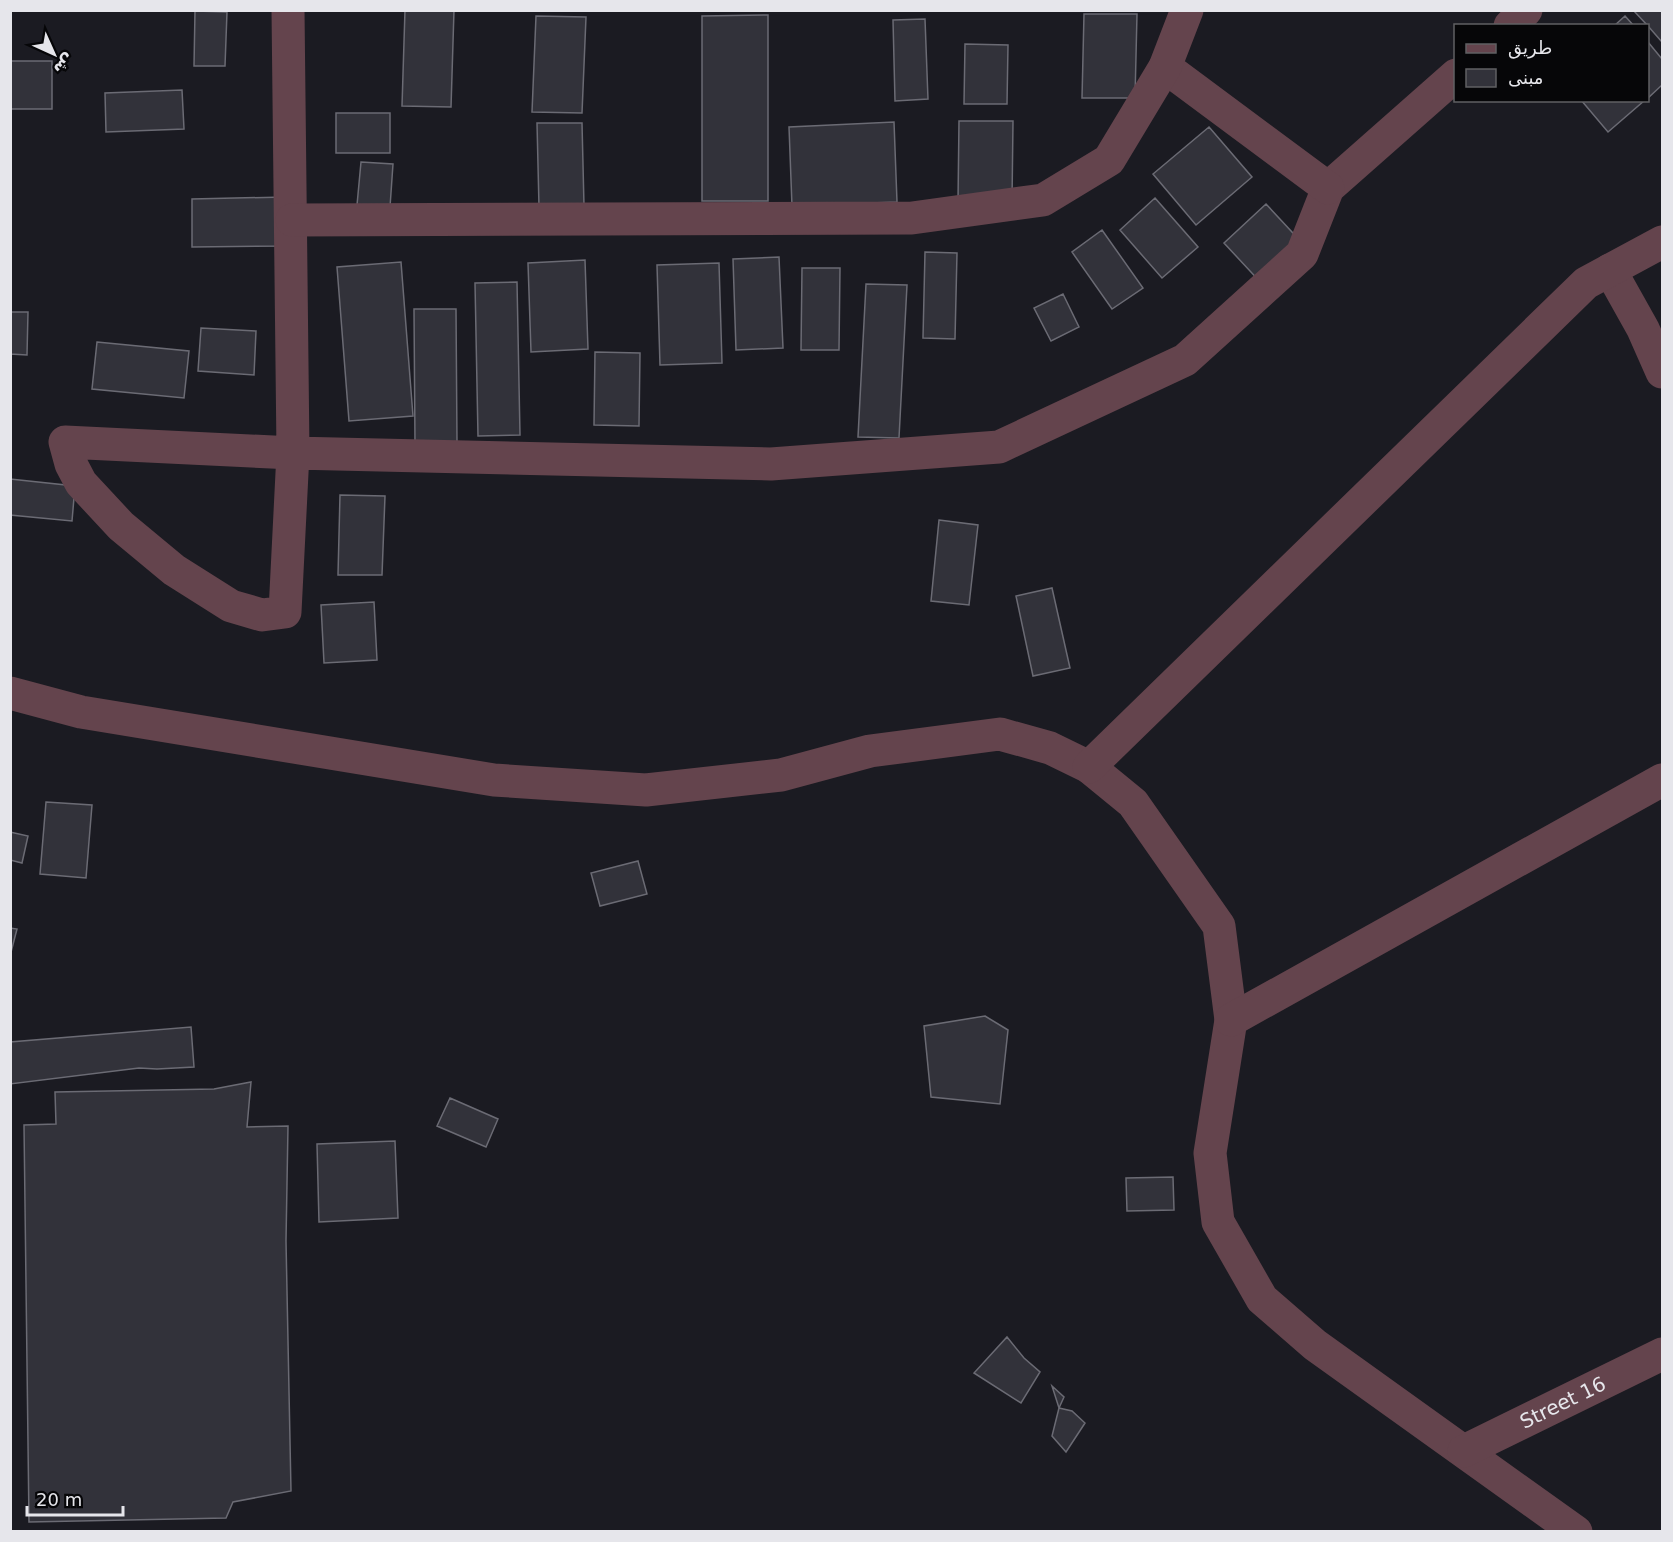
<svg xmlns="http://www.w3.org/2000/svg" width="1673" height="1542" font-family="'DejaVu Sans','Noto Sans Arabic',sans-serif">
<rect width="100%" height="100%" fill="#1b1b22"/>
<path fill="#32323a" stroke="#6b6b74" stroke-width="1.5" d="M405 10H454L451 107 402 106Z
M1633 10H1662V42L1648 26Z
M195 11 227 12 225 66H194Z
M1084 14H1137L1135 98H1082Z
M768 15V201H702V16Z
M536 16 586 17 582 113 532 112Z
M1625 16 1634 26H1614Z
M925 19 928 99 895 101 893 20Z
M1648 42 1662 59V85L1648 98Z
M965 44 1008 45 1007 104H964Z
M10 61H52V109H10Z
M182 90 184 129 106 132 105 93Z
M1581 100H1645L1608 132Z
M336 113H390V153H336Z
M959 121H1013L1012 202H958Z
M894 122 897 202 792 206 789 127Z
M537 123H582L584 206 539 207Z
M1209 127 1252 177 1196 225 1153 174Z
M361 162 393 164 390 207 357 205Z
M285 197 286 246 192 247V199Z
M1155 198 1198 247 1162 278 1120 230Z
M1266 204 1305 246 1263 285 1224 243Z
M1102 230 1143 288 1112 309 1072 252Z
M925 252 957 253 955 339 923 338Z
M779 257 783 348 736 350 733 259Z
M585 260 588 349 531 352 528 263Z
M401 262 413 416 349 421 337 267Z
M719 263 722 363 660 365 657 265Z
M802 268H840L839 350H801Z
M517 282 520 435 478 436 475 283Z
M866 284 907 285 899 438 858 437Z
M1063 294 1079 327 1051 341 1034 308Z
M414 309H456L457 442 415 443Z
M10 312H28L27 355 10 354Z
M201 328 256 331 254 375 198 371Z
M97 342 189 351 184 398 92 389Z
M595 352 640 353 639 426 594 425Z
M10 479 75 486 72 521 10 515Z
M340 495 385 496 382 575H338Z
M939 520 978 525 969 605 931 601Z
M1052 588 1070 668 1033 676 1016 596Z
M374 602 377 660 324 663 321 605Z
M46 802 92 805 86 878 40 874Z
M10 832 28 836 22 863 10 860Z
M638 861 647 894 600 906 591 873Z
M10 928 17 929 10 956Z
M985 1016 1008 1030 1000 1104 931 1097 924 1026Z
M191 1027 194 1067 157 1069 139 1068 10 1084V1042Z
M251 1082 247 1127 288 1126 286 1241 291 1491 233 1502 226 1518 29 1522 24 1125 56 1124 55 1092 214 1089Z
M450 1098 498 1119 486 1147 437 1126Z
M395 1141 398 1218 319 1222 317 1144Z
M1173 1177 1174 1210 1127 1211 1126 1178Z
M1007 1337 1024 1358 1040 1372 1021 1403 974 1373Z
M1052 1386 1064 1397 1059 1408Z
M1059 1408 1072 1411 1085 1423 1066 1452 1052 1436Z"/>
<g fill="none" stroke-linecap="round" stroke-linejoin="round">
<g stroke="#64444d" stroke-width="33">
<path d="M288 10 293 453 285 612 262 615 231 606 174 570 121 526 81 483 71 464 65 442 293 453 771 464 999 447 1185 360 1302 254 1328 188 1456 75"/>
<path d="M1510 26 1526 10"/>
<path d="M1165 67 1328 188"/>
<path d="M292 220 912 218 1043 200 1109 160 1165 67 1187 10"/>
<path d="M1610 270 1643 329 1662 372"/>
<path d="M10 693 81 712 494 780 646 790 781 775 870 751 1000 734 1050 748 1089 767 1133 803 1219 926 1231 1020 1210 1153 1218 1222 1262 1299 1315 1345 1576 1532"/>
<path d="M1089 767 1586 283 1662 242"/>
<path d="M1231 1020 1662 780"/>
<path id="s1" d="M1464 1451 1662 1354"/>
</g>
</g>
<g text-anchor="middle" stroke-width="4.5" stroke-linejoin="round" paint-order="stroke">
<g font-size="20" fill="#e6e6eb" stroke="#060608">
<text dy="7" stroke="none"><textPath href="#s1" startOffset="110">Street 16</textPath></text>
</g>
</g>
<rect width="1673" height="1542" fill="none" stroke="#e6e6eb" stroke-width="24"/>
<rect x="1454" y="24" width="195" height="78" fill="#060608" stroke="#606063" stroke-width="1.5"/>
<rect x="1466" y="44" width="30" height="9" fill="#64444d" stroke="#606063" stroke-width="1.5"/>
<text x="1508" y="54" font-size="18" fill="#e6e6eb">طريق</text>
<rect x="1466" y="69" width="30" height="18" fill="#32323a" stroke="#606063" stroke-width="1.5"/>
<text x="1508" y="84" font-size="18" fill="#e6e6eb">مبنى</text>
<g transform="translate(54 54) rotate(135)" stroke="#060608" stroke-width="4.5" paint-order="stroke">
<path d="M0-4.5L10 22L0 15L-10 22Z" fill="#e6e6eb"/>
<text y="-9" font-size="16" font-weight="bold" text-anchor="middle" fill="#e6e6eb">ش</text>
</g>
<path d="M27 1506v9h96v-9" fill="none" stroke="#e6e6eb" stroke-width="3"/>
<text x="36" y="1506" font-size="18" fill="#e6e6eb" stroke="#060608" stroke-width="4.5" paint-order="stroke">20 m</text>
</svg>
